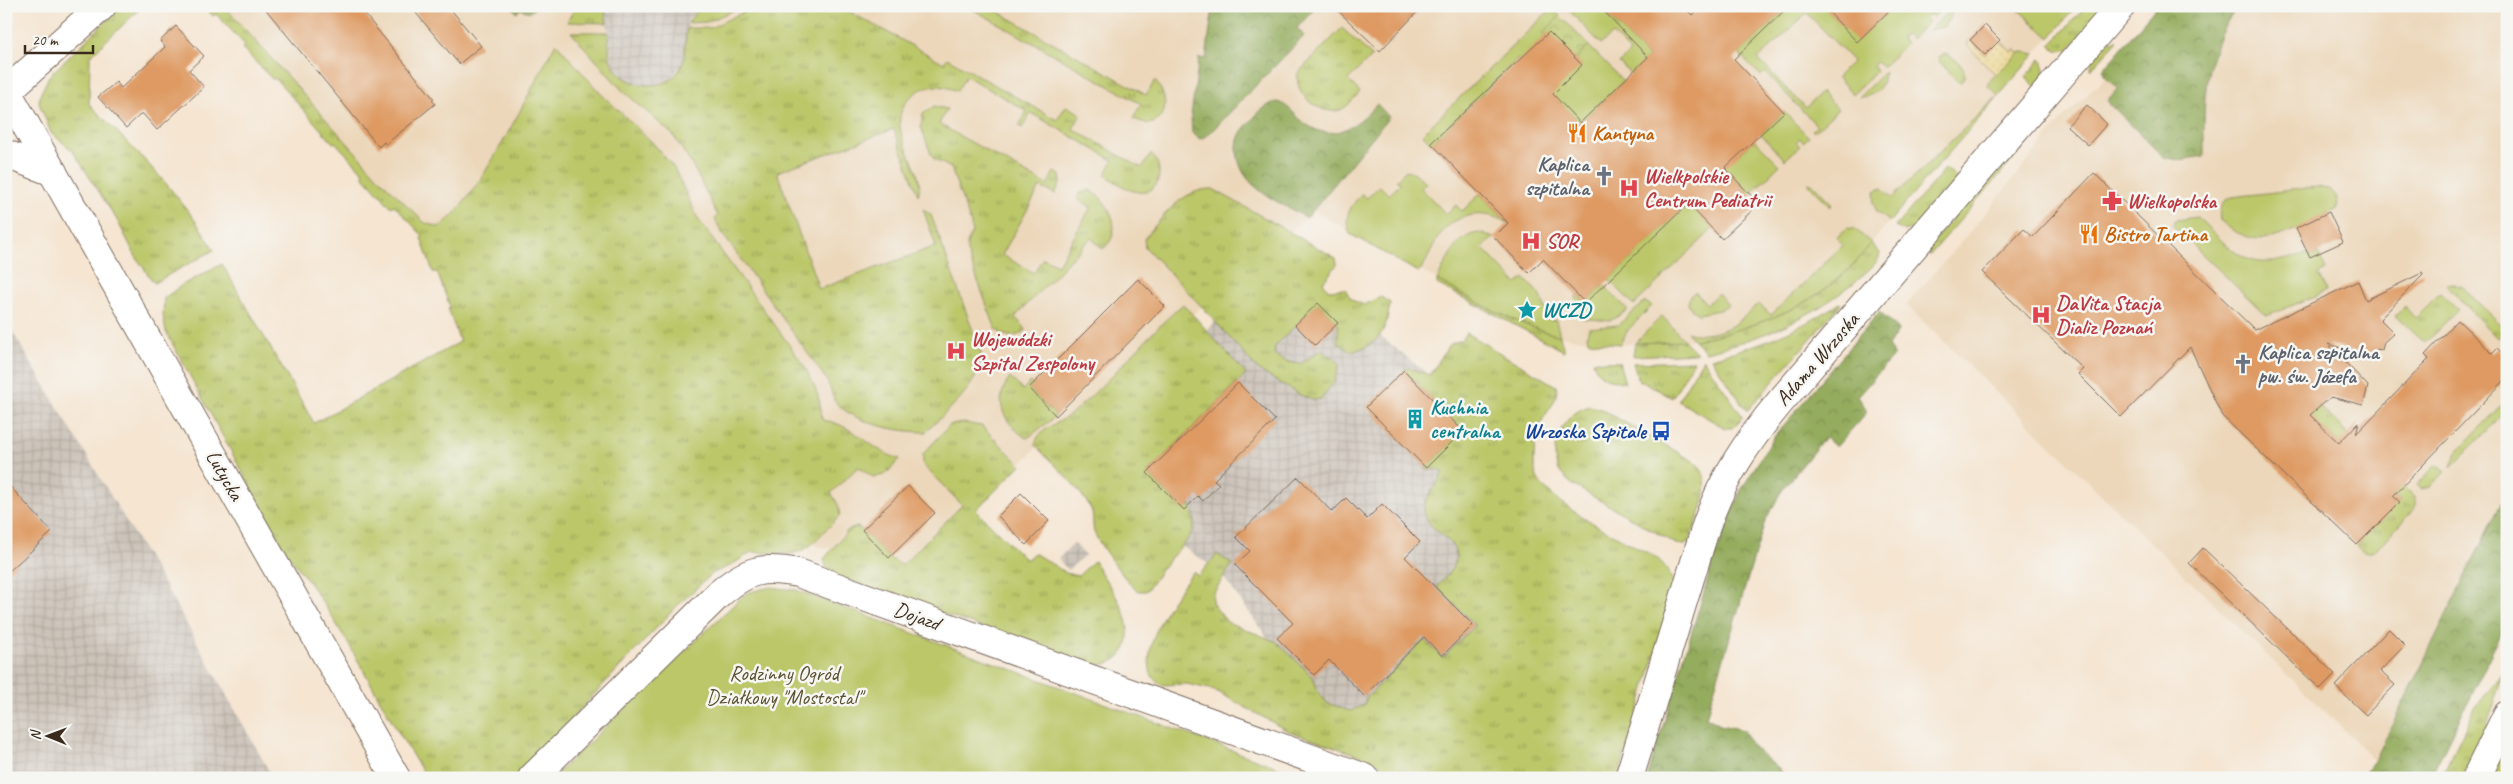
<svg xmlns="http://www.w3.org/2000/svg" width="2513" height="784" font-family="Caveat,sans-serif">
<defs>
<pattern id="industrial-grid" width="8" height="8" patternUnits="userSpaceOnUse" patternTransform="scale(1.25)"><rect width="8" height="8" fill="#cbc2b8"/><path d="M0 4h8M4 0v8" fill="none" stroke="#afa79e"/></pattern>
<pattern id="grass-tufts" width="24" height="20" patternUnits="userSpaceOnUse" patternTransform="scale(1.25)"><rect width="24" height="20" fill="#bbc769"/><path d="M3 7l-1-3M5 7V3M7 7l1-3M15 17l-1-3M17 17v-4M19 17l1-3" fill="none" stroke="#99a256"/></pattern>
<pattern id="forest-crowns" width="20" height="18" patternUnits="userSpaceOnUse" patternTransform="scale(1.25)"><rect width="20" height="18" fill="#94ac5d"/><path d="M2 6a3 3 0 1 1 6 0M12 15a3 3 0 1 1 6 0" fill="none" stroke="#7a8c4c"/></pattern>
<pattern id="sand-dots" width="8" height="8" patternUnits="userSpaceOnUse" patternTransform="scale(1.25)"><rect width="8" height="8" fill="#eeda9e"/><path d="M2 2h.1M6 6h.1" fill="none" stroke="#cdbb88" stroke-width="1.8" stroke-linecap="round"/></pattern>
<pattern id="park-crowns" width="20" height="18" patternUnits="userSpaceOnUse" patternTransform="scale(1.25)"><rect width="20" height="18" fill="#bbc769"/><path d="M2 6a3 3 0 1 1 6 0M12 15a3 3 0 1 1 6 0" fill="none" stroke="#99a256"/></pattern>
</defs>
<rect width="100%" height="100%" fill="#f6f6f2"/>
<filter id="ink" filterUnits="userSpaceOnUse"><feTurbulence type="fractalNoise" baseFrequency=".02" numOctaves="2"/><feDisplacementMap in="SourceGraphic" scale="10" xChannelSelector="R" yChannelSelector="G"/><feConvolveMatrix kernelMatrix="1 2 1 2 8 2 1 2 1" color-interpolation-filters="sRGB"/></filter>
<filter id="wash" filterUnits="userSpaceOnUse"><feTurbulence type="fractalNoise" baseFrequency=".0096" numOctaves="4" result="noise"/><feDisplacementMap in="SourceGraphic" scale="20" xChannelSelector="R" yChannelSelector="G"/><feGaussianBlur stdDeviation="1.12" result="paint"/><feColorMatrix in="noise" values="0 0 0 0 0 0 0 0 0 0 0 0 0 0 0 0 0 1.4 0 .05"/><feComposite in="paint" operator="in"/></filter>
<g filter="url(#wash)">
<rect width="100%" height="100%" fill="#f5e5d1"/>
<path fill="#ecd7ba" d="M203 6H2076L1871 243 1789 310 1725 333 1685 341 1620 344 1560 336 1528 327 1497 313 1314 211 1038 446 916 573 753 528 428 257 421 238 423 236 394 205 391 207 362 175 364 173 335 142 333 143 275 78 273 80 242 48 245 45 216 14 213 16Z
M2166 6H2507V491L2375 760 1906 305 1970 232 2062 119 2106 77Z"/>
<path fill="url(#industrial-grid)" d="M605 6H701L688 20 683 64 671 78 653 86H638L623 78 612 63Z
M1284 259 1443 386 1496 445 1536 604 1405 738 1312 699 1219 571 1120 505 1077 448Z
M6 321 171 596 273 778H6Z
M1074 543 1085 555 1068 570 1058 559Z"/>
<path fill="url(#grass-tufts)" stroke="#7b7844" d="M122 6H143L90 56 89 104C135 150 182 194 214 250L154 283 136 257 117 220 72 150 51 133 39 103 40 95 49 76Z
M203 6H224L378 177 425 223 438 227C474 209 533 84 556 43L601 94 652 142 674 168 698 219 803 364C814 383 821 398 822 420 855 424 870 451 900 459L885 475 873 477 858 467 831 493 838 504 840 516 810 546 802 551 789 554 752 552 728 567 713 573 677 606 516 778H427C378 705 344 622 287 554L166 332 163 315 164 298 182 285 222 264 314 423 460 342 448 309 450 307 437 272H433L421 238 423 236 394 205 391 207 362 175 364 173 335 142 333 143 275 78 273 80 242 48 245 45 216 14 213 16Z
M576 6H604L607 23 567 22Z
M701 6H743L707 22 688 23Z
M756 6H839L944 63 947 58 1057 120 1066 106 1081 114 1073 129 1142 168 1151 154C1165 166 1161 196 1137 192 1126 190 1115 181 1105 175L1113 160 1031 113 1022 128 1019 126 1027 111 966 76 957 91C942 85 928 83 914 94 875 126 929 166 918 195L894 129 777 172 819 289 936 246 923 209 931 215 981 353C983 384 946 411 926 432 898 432 858 424 837 404 834 401 829 384 826 379L722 233 715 219 718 216 695 170 673 135 621 89 571 32H608C609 41 608 55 612 63 624 91 673 94 683 63 686 52 685 39 687 28H710Z
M967 6H988L1146 95 1155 81C1167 94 1171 119 1149 124L1133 119 1141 104Z
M2086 6H2108L2069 49 2059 51 2050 46Z
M1342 28 1372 56 1348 80 1360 92C1354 98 1348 107 1340 110 1321 117 1290 91 1299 72Z
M2118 40 2091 69 2092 59 2105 41Z
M2041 59C2048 72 2045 76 2037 88L2025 77Z
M934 106 947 109 939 124 1047 185 1054 172 1060 175 1061 182 1055 194 1040 187 1002 255 1034 273 1043 258 1058 265 1091 207 1078 199 1079 194 1090 190C1110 201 1125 232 1103 249L1091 238 1015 317 1026 330C1016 339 1002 338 995 327L967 252V244L972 232 971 224 951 168 934 159 931 154 921 127 923 114Z
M2043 113 2049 118 1929 256V246Z
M1946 168 1958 179 1914 228 1904 231 1895 227Z
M1213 189 1336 258 1337 265 1323 282 1328 290 1345 289 1352 300 1364 305 1381 297 1390 303C1386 332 1380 344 1351 352L1338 343V323L1318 303C1303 318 1290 332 1275 346L1274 355 1288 362 1300 364 1321 350 1340 363 1334 382 1321 399 1313 400 1300 395 1258 370 1206 311 1145 247 1144 239C1162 218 1182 188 1213 189Z
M1871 243 1880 253C1879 263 1869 269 1862 276 1816 316 1764 338 1706 352L1694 340C1748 329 1805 311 1846 272 1856 264 1863 253 1871 243Z
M1437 280C1478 303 1515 324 1560 336L1564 351 1437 284Z
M2451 283 2462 287 2507 330V333L2497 338 2446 285Z
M2440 293 2458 310 2425 343 2396 316 2404 306 2415 318Z
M1840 303 1841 304 1747 411 1711 358C1758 346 1799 330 1840 303Z
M1183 304 1246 374 1147 473 1184 510 1190 504C1203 536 1182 542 1165 565 1158 573 1153 583 1146 591H1137C1126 581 1099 545 1094 532 1092 524 1094 516 1091 509 1078 485 1053 464 1035 445 1037 429 1060 423 1071 414 1111 381 1144 338 1183 304Z
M1466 333 1556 386C1561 399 1543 415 1539 427 1535 441 1531 463 1537 477 1549 505 1629 542 1657 558 1668 568 1673 578 1674 592L1618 778H1413L1395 772 1358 755 1288 731 1214 690 1187 684 1161 685C1158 682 1153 678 1151 674 1141 641 1175 596 1193 572L1198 576 1217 554 1232 564 1213 594 1212 603 1227 622 1277 642 1313 677 1318 692 1327 703 1350 711 1364 705 1367 697 1424 640 1443 658 1475 625 1437 587C1442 580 1450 573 1454 565 1466 540 1424 532 1424 510 1423 499 1439 484 1443 472L1436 469 1428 471 1426 468 1463 431 1404 370 1409 368 1430 375 1449 345 1461 340Z
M1685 341 1697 353 1633 356 1635 343Z
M1703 359 1743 417 1732 428H1725L1678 401Z
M1593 361 1619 362 1625 383C1610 379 1597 379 1593 361Z
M1694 361 1672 398 1644 382H1639L1633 363Z
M1010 378 1023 390 1030 382 1033 384 1029 389 1056 416 1029 437 1026 438C1004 423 992 401 1010 378Z
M2507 400V411L2451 467 2456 452Z
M1590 406 1601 409 1695 462C1718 482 1697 518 1689 542L1685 545 1676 544 1573 485C1567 480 1560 474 1557 467 1549 442 1565 412 1590 406Z
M2319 406 2413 495C2415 499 2416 503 2415 507 2412 514 2404 520 2399 525 2390 535 2370 565 2357 545L2400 501 2309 415Z
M963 423 982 426 1021 465 976 510 1026 560 1034 553 1066 573 1078 576 1094 561C1103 577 1115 592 1122 608 1136 640 1127 668 1088 665L828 573 824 559 848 530 857 527 861 529 889 558 902 565 962 505 923 465V454L950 425Z
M2436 465 2445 472 2430 487 2421 489 2417 485Z
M2503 673 2485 731 2462 778H2441L2475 708Z
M2507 743V778H2490Z"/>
<path fill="url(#forest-crowns)" stroke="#686b3e" d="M512 6H537L530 12 520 9 517 13Z
M1213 6H1311L1314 9 1297 28 1304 36 1207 136 1200 139 1192 133 1191 116 1199 58 1206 59Z
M2157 6H2237C2202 57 2204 97 2204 156L2179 160 2163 157 2107 101 2118 88 2104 75 2103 70Z
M1277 102C1287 104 1293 113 1301 120 1330 146 1356 127 1377 104L1389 117 1307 218C1278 201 1238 188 1237 149 1237 139 1240 132 1247 125 1256 116 1264 104 1277 102Z
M1879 312 1899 329 1888 346 1894 355 1858 396 1867 412 1836 447 1825 437 1783 489 1765 521 1706 717 1720 725 1744 730 1752 746 1789 778H1647L1715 556 1740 492 1773 438Z
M2507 491V622L2430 778H2360L2375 760Z"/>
<path fill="url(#sand-dots)" stroke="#94825e" d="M1970 40 1985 55 2000 40 2011 52 2015 49 2019 53 1996 75 1968 46 1967 43Z"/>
<path fill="url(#park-crowns)" stroke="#7b7844" d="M1560 16 1589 46 1571 63 1542 33Z"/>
<path fill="#bbc769" stroke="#7b7844" d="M1565 6H1599L1648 57 1631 74 1619 63 1630 52 1613 34 1601 44Z
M1789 6H1823L1857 41 1894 6H1940L1939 12 1933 17 1929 14 1926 18 1929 22 1911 39 1906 34 1901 38 1906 44 1882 67 1877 62 1873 66 1877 71 1853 94 1837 77 1853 61 1807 13 1758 59 1805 108 1822 92 1838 109 1814 132 1812 130 1817 126 1765 72 1761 76 1739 54Z
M1954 6 1950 18 1943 27 1929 30Z
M2014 6 2021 9 2024 6H2076L2050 38Z
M1552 8 1560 16 1543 33 1571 63 1589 46 1623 81 1580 123 1518 59 1431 143 1422 134Z
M2024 52 2035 54 1889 222 1877 212 1873 202 1875 191 1882 188 1892 198 1998 96 1988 86V82L2019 53Z
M1945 54C1954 56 1964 66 1965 75L1961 82H1958L1939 61 1938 57Z
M1884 72C1884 88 1874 97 1859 97Z
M1699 110 1740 154 1755 140 1780 165 1750 194 1683 125Z
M1784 112 1809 137 1803 142 1800 138 1796 142 1800 146 1785 160 1761 134Z
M1646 160 1713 229 1634 305 1609 280 1672 219 1631 175Z
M1406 170 1415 173 1426 183 1421 188 1446 214 1456 205 1462 211 1480 194 1508 223C1483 208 1453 213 1437 239 1431 249 1427 264 1418 272L1350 234C1343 218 1350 206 1362 194L1367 198 1380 186 1389 195 1400 184 1396 180Z
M1808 183H1812L1831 203V207Z
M2317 187C2329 189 2336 192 2338 204L2336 210C2293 228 2262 259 2220 220 2218 209 2222 200 2232 197Z
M2197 217C2241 258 2246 274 2308 253L2310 257 2318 253 2326 270 2319 274 2327 291 2267 316 2172 225 2176 220Z
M1847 228 1855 229 1871 243C1863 253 1856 264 1846 272 1804 311 1749 329 1694 340L1687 332C1702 338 1728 331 1740 320 1747 315 1752 309 1759 304L1771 315 1843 245 1836 238Z
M1479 233 1494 237 1482 248 1517 284 1524 278 1541 296 1549 320H1556L1560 336C1515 324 1478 303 1437 280 1448 260 1454 236 1479 233Z
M1604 285 1628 310 1610 321 1581 318 1576 297 1577 295 1585 303Z
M1695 292 1707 304 1718 293 1728 305 1719 310 1698 314 1692 310 1688 303 1690 296Z
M1645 302 1652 306 1628 330 1620 344 1588 341 1587 335 1589 328 1618 325Z
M1662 316 1685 341 1635 343Z
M770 587 796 590 1307 778H552L746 593Z"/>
<g id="blocks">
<path fill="#de9a62" d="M263 6H358L434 99 432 100 435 104 386 144 384 142 379 147Z
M410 6H448L481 46 459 64Z
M1333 6H1423L1380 51Z
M1599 6H1683L1692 15 1701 6H1789L1734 59 1784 112 1725 168 1759 204 1722 239 1688 204 1585 303 1543 259 1529 273 1494 237 1508 223 1431 143 1549 32 1582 65 1553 94 1580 123 1648 57Z
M1823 6H1894L1857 42Z
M1985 25 2000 40 1985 55 1970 40Z
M176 26 204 56 189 70 204 87 157 130 142 113 126 128 98 97 116 82 121 88 165 47 160 41Z
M2087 105 2107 124 2088 145 2067 126Z
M2094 173 2255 330 2358 281 2366 300 2422 273 2423 275 2380 319 2394 333 2384 342 2382 350 2377 349 2374 358 2328 344 2368 386 2363 405 2331 397 2310 415 2339 443 2359 422 2356 434 2429 359 2425 355 2458 320 2492 353 2497 348 2507 358V378L2393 496 2400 502 2357 545 2222 416 2190 347 2121 417 2078 374 2083 369 1982 272 2024 229 2033 237Z
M2329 212 2343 242 2310 257 2296 228Z
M1138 279 1165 306 1056 416 1029 388Z
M1318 303 1338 323 1315 345 1295 325Z
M1404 370 1463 431 1426 468 1366 407Z
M1238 383 1275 420 1214 480 1219 484 1203 501 1198 496 1184 510 1147 473Z
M1298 477 1332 512 1346 498 1367 519 1382 504 1420 542 1405 557 1473 625 1442 656 1424 637 1364 696 1329 660 1314 675 1277 638 1293 623 1235 565 1250 551 1236 537Z
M6 482 52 532 6 574Z
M908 486 935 513 889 558 862 530Z
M1021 493 1049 521 1026 545 998 516Z
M2203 548 2335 674 2320 689 2189 563Z
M2389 629 2405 645 2380 671 2395 685 2366 715 2335 686Z"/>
</g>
</g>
<g filter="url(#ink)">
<use href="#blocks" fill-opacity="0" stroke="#7c6b5d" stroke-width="1"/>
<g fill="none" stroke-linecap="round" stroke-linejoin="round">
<defs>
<path id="minor" d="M6 92 102 6
M6 154 53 172
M532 778 719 594C747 570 761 566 798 573L1365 778
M1629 778 1706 526C1723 477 1747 442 1780 402L2121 6
M2476 778 2507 715"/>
<path id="major" d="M6 90 396 778"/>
</defs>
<use href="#minor" stroke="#7c6b5d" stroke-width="30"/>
<use href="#major" stroke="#7c6b5d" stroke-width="30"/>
<use href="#minor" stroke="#fff" stroke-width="28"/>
<use href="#major" stroke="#fff" stroke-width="28"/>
</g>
</g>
<defs>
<symbol id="restaurant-bare" viewBox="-9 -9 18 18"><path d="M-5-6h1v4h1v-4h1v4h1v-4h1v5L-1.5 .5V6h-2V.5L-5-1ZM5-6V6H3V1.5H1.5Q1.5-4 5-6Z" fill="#e8710a" stroke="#f6f6f2" stroke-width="2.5" paint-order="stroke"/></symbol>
<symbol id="church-bare" viewBox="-9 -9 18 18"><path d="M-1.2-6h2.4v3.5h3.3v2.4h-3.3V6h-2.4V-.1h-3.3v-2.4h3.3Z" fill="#6b7280" stroke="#f6f6f2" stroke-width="2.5" paint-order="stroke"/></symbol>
<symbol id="hospital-bare" viewBox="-9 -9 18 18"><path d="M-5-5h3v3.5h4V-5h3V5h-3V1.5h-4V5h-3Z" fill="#e0444e" stroke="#f6f6f2" stroke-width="2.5" paint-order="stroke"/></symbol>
<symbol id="pharmacy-bare" viewBox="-9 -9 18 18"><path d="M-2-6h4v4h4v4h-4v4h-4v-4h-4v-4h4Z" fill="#e0444e" stroke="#f6f6f2" stroke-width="2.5" paint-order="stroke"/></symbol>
<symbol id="sight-bare" viewBox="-9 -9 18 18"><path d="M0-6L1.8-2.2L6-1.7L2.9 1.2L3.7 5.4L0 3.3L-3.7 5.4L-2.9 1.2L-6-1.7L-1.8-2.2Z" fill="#0f9aa8" stroke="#f6f6f2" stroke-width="2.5" paint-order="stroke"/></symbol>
<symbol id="building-bare" viewBox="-9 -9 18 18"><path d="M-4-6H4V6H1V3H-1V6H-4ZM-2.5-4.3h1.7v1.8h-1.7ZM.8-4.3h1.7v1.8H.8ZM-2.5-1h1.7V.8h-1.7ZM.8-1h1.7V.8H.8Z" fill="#0f9aa8" stroke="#f6f6f2" stroke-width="2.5" paint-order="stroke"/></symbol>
<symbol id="bus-bare" viewBox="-9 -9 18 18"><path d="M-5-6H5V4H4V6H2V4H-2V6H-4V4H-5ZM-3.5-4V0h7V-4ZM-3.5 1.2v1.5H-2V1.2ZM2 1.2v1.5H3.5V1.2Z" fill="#1a4fb4" stroke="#f6f6f2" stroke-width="2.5" paint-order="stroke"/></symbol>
</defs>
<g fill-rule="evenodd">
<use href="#restaurant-bare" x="1563" y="119" width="28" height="28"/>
<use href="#church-bare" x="1590" y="162" width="28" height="28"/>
<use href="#hospital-bare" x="1615" y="174" width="28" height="28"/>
<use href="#pharmacy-bare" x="2098" y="187" width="28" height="28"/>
<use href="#restaurant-bare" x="2075" y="220" width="28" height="28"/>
<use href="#hospital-bare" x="1517" y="227" width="28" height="28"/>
<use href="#sight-bare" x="1513" y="296" width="28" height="28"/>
<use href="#hospital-bare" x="2027" y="301" width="28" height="28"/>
<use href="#hospital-bare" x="942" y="337" width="28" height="28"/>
<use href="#church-bare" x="2229" y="350" width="28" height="28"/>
<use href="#building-bare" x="1401" y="405" width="28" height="28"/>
<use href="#bus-bare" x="1647" y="417" width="28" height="28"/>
</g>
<g text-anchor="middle" stroke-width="5" stroke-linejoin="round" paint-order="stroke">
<g font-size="21" font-weight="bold" fill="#c56008" stroke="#f6f6f2" text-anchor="start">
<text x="1592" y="140">Kantyna</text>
<text x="2104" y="241">Bistro Tartina</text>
</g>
<g font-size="21" font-weight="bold" fill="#5b616d" stroke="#f6f6f2" text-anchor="end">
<text x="1589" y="171">Kaplica<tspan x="1589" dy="24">szpitalna</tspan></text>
<text x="2258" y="359" text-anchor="start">Kaplica szpitalna<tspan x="2258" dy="24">pw. św. Józefa</tspan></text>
</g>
<g font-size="21" font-weight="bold" fill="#be3a42" stroke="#f6f6f2" text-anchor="start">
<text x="1644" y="183">Wielkpolskie<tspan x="1644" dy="24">Centrum Pediatrii</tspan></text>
<text x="2127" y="208">Wielkopolska</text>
<text x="1546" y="248">SOR</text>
<text x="2056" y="310">DaVita Stacja<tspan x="2056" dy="24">Dializ Poznań</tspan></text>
<text x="971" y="346">Wojewódzki<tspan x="971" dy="24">Szpital Zespolony</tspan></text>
</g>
<g font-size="21" font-weight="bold" fill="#0d838f" stroke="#f6f6f2" text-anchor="start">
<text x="1542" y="317">WCZD</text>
<text x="1430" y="414">Kuchnia<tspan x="1430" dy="24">centralna</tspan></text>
</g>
<g font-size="21" fill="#3b2a1e" stroke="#f6f6f2">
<text transform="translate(1817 359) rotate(-49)" y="7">Adama Wrzoska</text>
<text transform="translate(225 475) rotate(60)" y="7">Lutycka</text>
<text transform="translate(917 616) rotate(20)" y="7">Dojazd</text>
</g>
<g font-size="21" font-weight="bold" fill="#164399" stroke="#f6f6f2" text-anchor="end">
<text x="1646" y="438">Wrzoska Szpitale</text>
</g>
<g font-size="21" fill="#5b5131" stroke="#f6f6f2">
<text x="784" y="680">Rodzinny Ogród<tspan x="784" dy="24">Działkowy "Mostostal"</tspan></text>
</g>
</g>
<rect width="2513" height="784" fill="none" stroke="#f6f6f2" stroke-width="25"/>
<g transform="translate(48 736) rotate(271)" stroke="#f6f6f2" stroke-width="4" paint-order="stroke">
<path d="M0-4L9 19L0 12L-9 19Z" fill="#3b2a1e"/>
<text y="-8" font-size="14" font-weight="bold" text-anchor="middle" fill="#3b2a1e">N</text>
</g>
<path d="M25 45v8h68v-8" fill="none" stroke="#3b2a1e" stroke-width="2.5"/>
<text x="32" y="45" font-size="15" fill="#3b2a1e" stroke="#f6f6f2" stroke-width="4" paint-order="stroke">20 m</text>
</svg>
